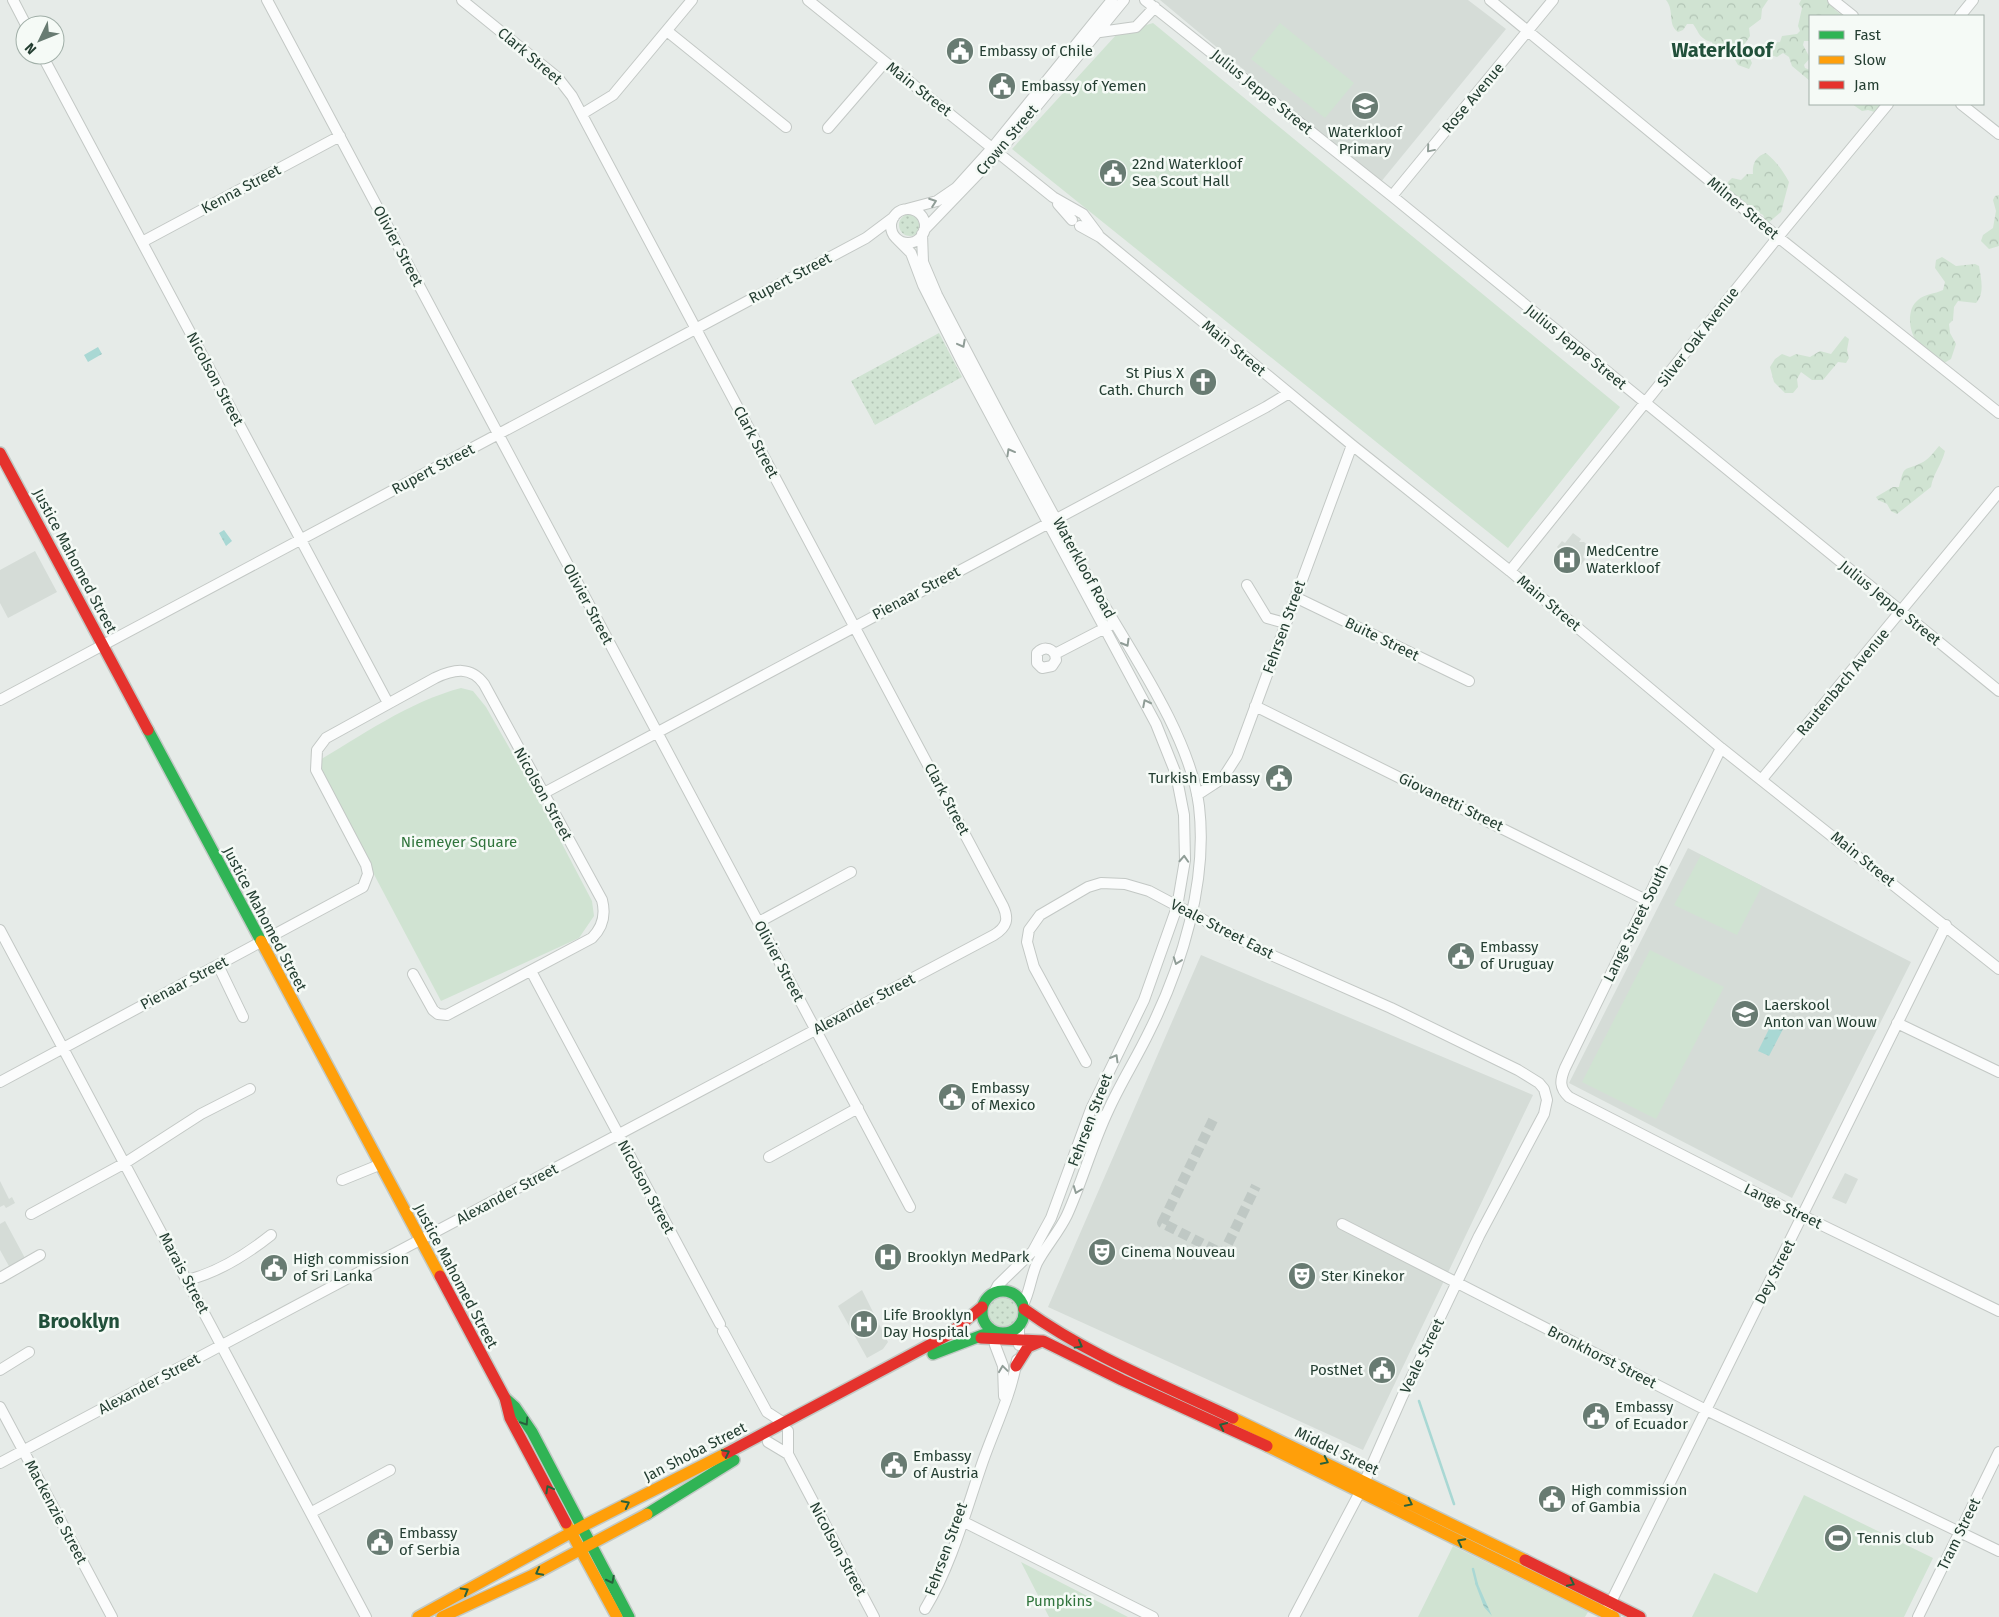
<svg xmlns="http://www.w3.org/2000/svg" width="1999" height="1617" font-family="'Fira Sans',sans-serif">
<defs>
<pattern id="grass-dots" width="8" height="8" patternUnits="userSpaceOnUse" patternTransform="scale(1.25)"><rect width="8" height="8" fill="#d0e3d2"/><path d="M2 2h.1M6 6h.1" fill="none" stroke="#b2c4b5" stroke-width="1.8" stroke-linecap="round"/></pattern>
<pattern id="forest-crowns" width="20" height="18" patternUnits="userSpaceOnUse" patternTransform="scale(1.25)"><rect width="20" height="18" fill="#d0e3d2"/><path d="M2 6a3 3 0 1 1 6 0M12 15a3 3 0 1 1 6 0" fill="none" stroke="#b2c4b5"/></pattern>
<pattern id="water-ripples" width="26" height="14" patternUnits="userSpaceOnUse" patternTransform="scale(1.25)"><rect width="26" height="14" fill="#a9d8d4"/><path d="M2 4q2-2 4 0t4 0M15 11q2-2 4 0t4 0" fill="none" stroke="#91bab6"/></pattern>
</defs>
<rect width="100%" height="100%" fill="#e6ebe8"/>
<path fill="#d5dcd7" d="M1160 0H1468L1506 29 1380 183Z
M1573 533 1581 539 1579 542H1584L1590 547 1584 554 1583 557 1585 559 1581 565 1575 561 1572 562 1557 547 1562 541 1565 543Z
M35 551 57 592 8 618 0 603V570Z
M1688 848 1911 962 1792 1198 1569 1083Z
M1201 955 1533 1095 1363 1450 1048 1307Z
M1845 1173 1858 1179 1846 1204 1832 1198Z
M0 1181 9 1199 12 1197 15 1203 6 1208 4 1205 0 1207Z
M5 1221 26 1260 10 1268 0 1250V1224Z
M862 1290 888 1342 883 1349 867 1358 838 1306Z"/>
<path fill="url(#grass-dots)" d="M899 225a11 11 0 1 1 22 0a11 11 0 1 1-22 0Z
M939 333 962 377 875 425 851 381Z
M983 1313a17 17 0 1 1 34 0a17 17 0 1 1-34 0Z"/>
<path fill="url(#forest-crowns)" d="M1666 0H1768L1762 9 1761 19 1749 28 1750 36 1744 45 1752 63 1749 69 1738 65 1730 51 1723 53 1715 51 1712 42C1699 39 1699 32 1693 24H1687L1683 30 1678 32C1667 24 1675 11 1666 0Z
M1801 0H1841L1834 9 1843 16H1810V41H1804L1803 45 1810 58 1804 65 1805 68 1810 70V88V81L1792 66 1789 57 1783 53 1777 57 1770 55 1768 48 1770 43 1780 42 1782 36 1797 34 1800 31 1798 26 1802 8 1799 4Z
M1852 104H1884L1878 113 1868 110 1862 111Z
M1766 153C1776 161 1783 171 1789 182L1781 212 1767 224 1763 215 1749 207 1739 197 1731 194 1727 188 1728 182 1732 178 1741 180 1747 174H1753C1752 164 1756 156 1766 153Z
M1999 195V246L1989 249 1981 241 1983 235 1993 228 1996 211 1993 200 1995 196Z
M1942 257 1956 266 1975 264 1979 266C1981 278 1985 294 1976 303L1958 301 1954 307 1953 320 1949 324 1950 333 1956 344 1951 359 1944 363C1924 356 1909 339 1910 317 1911 310 1912 305 1918 300 1924 294 1935 294 1943 290L1945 282 1935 268 1936 260Z
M1845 336 1849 339 1847 350 1849 358 1846 363 1838 362 1823 380H1812L1801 372 1797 379 1798 387 1793 393H1785L1774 382 1770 367 1775 359 1782 354 1790 357 1796 354 1810 357 1820 351 1831 354Z
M1939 446 1945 451C1942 464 1933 474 1931 487L1897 514 1891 511 1887 504 1878 500 1876 497 1893 487H1899C1905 463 1903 472 1921 463 1928 460 1934 452 1939 446Z"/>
<path fill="#d0e3d2" d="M1153 23 1620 407 1508 548 1012 149 1117 34Z
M1280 23 1354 83 1325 118 1251 59Z
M461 688 473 691 486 707 538 798 592 901 594 916 579 938 441 1001 315 763C361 736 408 702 461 688Z
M1701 855 1762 886 1737 935 1674 905Z
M1650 950 1724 987 1656 1119 1582 1082Z
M1804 1495 1933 1558 1904 1617H1692L1714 1573 1757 1593Z
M1453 1546 1588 1612 1585 1617H1418Z
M1021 1562 1128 1617H1049Z"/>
<path fill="url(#water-ripples)" d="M98 347 102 354 88 362 84 355Z
M224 530 232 541 226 546 219 533Z
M1772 1023 1783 1029 1769 1056 1758 1051Z
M1477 1582 1492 1616 1484 1607 1475 1583Z"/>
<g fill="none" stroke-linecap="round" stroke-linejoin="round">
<path stroke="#a9d8d4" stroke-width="2.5" d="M1419 1401 1454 1504
M1473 1569 1477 1585"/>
<path stroke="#bfc8c4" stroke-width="10" stroke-dasharray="10 5" stroke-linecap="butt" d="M1213 1120 1162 1223 1223 1254 1256 1186"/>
<defs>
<path id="street" d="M13 0 26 25
M267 0 910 1207
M808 0 1053 197 1083 214 1098 234
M1145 0 1392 196 1999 691
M1490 0 1778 237 1999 413
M1833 0 1853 16
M1960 16 1973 0
M667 31 786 127
M1093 33 1136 27 1155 7
M42 55 388 703
M1961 104 1999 134
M582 114 613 95 692 0
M828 128 885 62
M1392 196 1553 0
M1058 204 1072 220
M907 209 937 201 956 188 993 147 1112 0
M891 226a17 17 0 1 1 34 0a17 17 0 1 1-34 0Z
M1080 226 1100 237 1352 445 1510 571 1721 748 1999 969
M924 230 999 152 1124 0
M922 234 923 262 937 295C987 391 1037 487 1090 581 1126 645 1190 734 1199 806 1208 881 1182 966 1149 1032 1136 1059 1120 1084 1108 1111 1092 1145 1082 1182 1067 1215 1059 1232 1046 1246 1037 1263 1031 1276 1030 1291 1023 1305
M897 239 911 253 923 285 963 364 1156 724 1176 774 1184 815 1185 860 1177 907 1144 1000 1091 1109 1051 1218 1033 1251 998 1285 994 1293
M142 242 340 136
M1510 571 1778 237 1888 104
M1247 585 1267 618 1285 623
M1295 597 1469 681
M1055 654 1056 660 1052 666 1042 668 1037 663V653C1043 647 1050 647 1055 654L1111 625
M0 700 866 238 894 217
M1255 706 1646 900
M1721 748 1565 1068C1560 1080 1559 1088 1569 1097L1768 1199 1999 1311
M1762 779 1999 492
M544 793 1266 407 1289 393
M1197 795 1223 778 1237 756 1352 445
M759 922 851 872
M0 930 366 1617
M218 965 243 1017
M531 971 720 1324
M1897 1023 1999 1072
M1086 1062 1034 967 1027 942 1029 930 1040 915 1088 887 1101 883 1125 884 1149 891 1262 951 1391 1008 1518 1070 1539 1083 1544 1089 1547 1100 1544 1114 1479 1236 1402 1397 1360 1492 1294 1617
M0 1082 363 887 368 874 366 865 316 770 317 750 326 738 435 678C454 669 471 666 484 684L602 900C606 915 603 927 592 938L447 1015 438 1014 433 1010 413 974
M1085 1146 1095 1123 1105 1115
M769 1157 858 1108
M342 1180 379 1165
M31 1214 125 1163 201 1114 250 1089
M1342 1224 1706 1410 1999 1551
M0 1278 40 1255
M187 1280C217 1273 247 1254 271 1235
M723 1331 767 1412 784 1423
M994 1335 995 1345 1003 1366 1004 1396
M1019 1345V1326
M0 1370 29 1352
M0 1407 112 1617
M788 1431V1454L874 1617
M768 1442 788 1454
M0 1463 994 935C1007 927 1009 919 1003 906L572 96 558 78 462 0
M312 1512 390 1470
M958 1519 1153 1617
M1608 1608 1946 925
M925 1609C952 1564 966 1510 983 1461 995 1427 1011 1395 1017 1360
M1918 1617 1999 1452"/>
<path id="fast" d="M148 730 261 941
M982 1312a21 21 0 1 1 42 0a21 21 0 1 1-42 0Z
M933 1354 988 1333
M505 1398 515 1407 532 1432 629 1617
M647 1514 734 1460"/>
<path id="slow" d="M261 941 440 1276
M1233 1418 1525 1560
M1267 1446 1614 1617
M566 1523 617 1617
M418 1617 583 1526 727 1453
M442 1617 533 1575 647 1514"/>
<path id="jam" d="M0 453 148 730
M440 1276 505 1398 510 1418 566 1523
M1024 1309C1088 1355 1161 1384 1233 1418
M981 1338 1043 1341 1122 1380 1267 1446
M1016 1366 1028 1347 1042 1341
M727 1453 948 1335 982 1307
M1525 1560 1640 1617"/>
</defs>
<use href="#street" stroke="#c3c8c5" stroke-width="12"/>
<use href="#fast" stroke="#c2c9c5" stroke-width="14"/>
<use href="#slow" stroke="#c2c9c5" stroke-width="14"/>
<use href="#jam" stroke="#c2c9c5" stroke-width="14"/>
<use href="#street" stroke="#fbfcfc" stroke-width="10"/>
<use href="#fast" stroke="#30b455" stroke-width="11"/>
<use href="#slow" stroke="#ff9f0a" stroke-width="11"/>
<use href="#jam" stroke="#e5322d" stroke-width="11"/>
</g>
<defs><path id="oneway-chevron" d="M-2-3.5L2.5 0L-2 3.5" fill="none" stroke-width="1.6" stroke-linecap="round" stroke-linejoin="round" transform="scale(1.25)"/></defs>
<g stroke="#909d97">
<use href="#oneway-chevron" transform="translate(1430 149) rotate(130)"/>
<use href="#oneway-chevron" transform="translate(933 202) rotate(-20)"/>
<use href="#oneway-chevron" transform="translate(962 344) rotate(62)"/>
<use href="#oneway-chevron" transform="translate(1010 452) rotate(-119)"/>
<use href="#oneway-chevron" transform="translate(1126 643) rotate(60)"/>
<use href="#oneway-chevron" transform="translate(1146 703) rotate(-117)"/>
<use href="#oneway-chevron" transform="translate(1184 859) rotate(-87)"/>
<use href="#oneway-chevron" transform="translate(1177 961) rotate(110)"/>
<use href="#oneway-chevron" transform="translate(1115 1058) rotate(-60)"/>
<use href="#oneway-chevron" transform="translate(1077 1190) rotate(111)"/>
<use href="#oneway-chevron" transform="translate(1003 1369) rotate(-98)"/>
</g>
<g stroke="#28613c">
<use href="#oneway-chevron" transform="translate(1079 1345) rotate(29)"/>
<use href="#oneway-chevron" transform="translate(525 1422) rotate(57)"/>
<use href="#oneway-chevron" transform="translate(1223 1426) rotate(-155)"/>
<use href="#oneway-chevron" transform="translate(726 1453) rotate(-27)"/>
<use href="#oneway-chevron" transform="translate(1325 1461) rotate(26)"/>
<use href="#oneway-chevron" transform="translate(549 1489) rotate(-119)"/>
<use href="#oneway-chevron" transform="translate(1409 1503) rotate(26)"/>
<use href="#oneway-chevron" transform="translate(626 1504) rotate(-27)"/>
<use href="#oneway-chevron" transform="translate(1461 1542) rotate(-153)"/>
<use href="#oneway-chevron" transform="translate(539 1572) rotate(152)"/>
<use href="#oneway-chevron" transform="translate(611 1580) rotate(63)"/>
<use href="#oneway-chevron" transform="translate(1571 1583) rotate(26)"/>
<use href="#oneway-chevron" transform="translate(465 1591) rotate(-30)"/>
</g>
<defs>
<symbol id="civic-disc" viewBox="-11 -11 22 22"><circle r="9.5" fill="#687b72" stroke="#f5faf6"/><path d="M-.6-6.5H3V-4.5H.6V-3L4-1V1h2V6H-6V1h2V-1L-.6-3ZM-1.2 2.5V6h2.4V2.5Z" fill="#fff"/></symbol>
<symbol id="school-disc" viewBox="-11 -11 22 22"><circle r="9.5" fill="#687b72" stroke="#f5faf6"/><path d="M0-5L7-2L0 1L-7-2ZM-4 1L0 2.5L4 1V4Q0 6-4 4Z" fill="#fff"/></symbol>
<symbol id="church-disc" viewBox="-11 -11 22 22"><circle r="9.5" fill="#687b72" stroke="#f5faf6"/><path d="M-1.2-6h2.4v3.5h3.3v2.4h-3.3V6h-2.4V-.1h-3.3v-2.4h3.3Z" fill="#fff"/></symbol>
<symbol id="hospital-disc" viewBox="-11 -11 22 22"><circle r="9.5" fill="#687b72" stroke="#f5faf6"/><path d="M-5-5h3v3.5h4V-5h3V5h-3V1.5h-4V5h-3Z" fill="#fff"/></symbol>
<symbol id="theatre-disc" viewBox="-11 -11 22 22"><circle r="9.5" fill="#687b72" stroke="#f5faf6"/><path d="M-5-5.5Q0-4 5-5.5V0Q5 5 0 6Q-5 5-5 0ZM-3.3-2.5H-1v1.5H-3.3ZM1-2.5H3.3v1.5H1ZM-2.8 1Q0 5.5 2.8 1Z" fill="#fff"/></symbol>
<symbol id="stadium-disc" viewBox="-11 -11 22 22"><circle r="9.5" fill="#687b72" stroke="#f5faf6"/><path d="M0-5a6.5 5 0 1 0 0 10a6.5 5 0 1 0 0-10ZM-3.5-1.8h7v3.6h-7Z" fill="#fff"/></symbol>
</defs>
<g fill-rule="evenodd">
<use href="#civic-disc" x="944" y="35" width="32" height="32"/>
<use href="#civic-disc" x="986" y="70" width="32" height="32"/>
<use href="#school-disc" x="1349" y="90" width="32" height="32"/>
<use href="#civic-disc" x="1097" y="157" width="32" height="32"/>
<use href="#church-disc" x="1187" y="366" width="32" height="32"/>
<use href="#hospital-disc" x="1551" y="544" width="32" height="32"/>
<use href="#civic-disc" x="1263" y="762" width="32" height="32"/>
<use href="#civic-disc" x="1445" y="940" width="32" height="32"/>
<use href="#school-disc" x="1729" y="998" width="32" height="32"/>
<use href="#civic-disc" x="936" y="1081" width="32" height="32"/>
<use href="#theatre-disc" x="1086" y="1236" width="32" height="32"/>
<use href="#hospital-disc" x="872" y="1241" width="32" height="32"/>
<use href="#civic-disc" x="258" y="1252" width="32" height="32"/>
<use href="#theatre-disc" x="1286" y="1260" width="32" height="32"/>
<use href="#hospital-disc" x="848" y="1308" width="32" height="32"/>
<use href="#civic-disc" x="1366" y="1354" width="32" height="32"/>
<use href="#civic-disc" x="1580" y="1400" width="32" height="32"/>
<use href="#civic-disc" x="878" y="1449" width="32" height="32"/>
<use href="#civic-disc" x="1536" y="1483" width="32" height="32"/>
<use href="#stadium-disc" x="1822" y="1522" width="32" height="32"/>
<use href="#civic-disc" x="364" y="1526" width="32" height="32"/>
</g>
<g text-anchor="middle" stroke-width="5" stroke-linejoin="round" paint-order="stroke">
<g font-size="15" fill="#243e32" stroke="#f5faf6" text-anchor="start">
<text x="979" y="56">Embassy of Chile</text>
<text x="1021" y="91">Embassy of Yemen</text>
<text x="1365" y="137" text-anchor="middle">Waterkloof<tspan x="1365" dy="17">Primary</tspan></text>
<text x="1132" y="169">22nd Waterkloof<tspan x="1132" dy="17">Sea Scout Hall</tspan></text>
<text x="1184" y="378" text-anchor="end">St Pius X<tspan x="1184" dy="17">Cath. Church</tspan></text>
<text x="1586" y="556">MedCentre<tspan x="1586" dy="17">Waterkloof</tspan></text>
<text x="1260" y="783" text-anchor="end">Turkish Embassy</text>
<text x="1480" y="952">Embassy<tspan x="1480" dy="17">of Uruguay</tspan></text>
<text x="1764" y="1010">Laerskool<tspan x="1764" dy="17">Anton van Wouw</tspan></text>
<text x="971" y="1093">Embassy<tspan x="971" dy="17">of Mexico</tspan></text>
<text x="1121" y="1257">Cinema Nouveau</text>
<text x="907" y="1262">Brooklyn MedPark</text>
<text x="293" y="1264">High commission<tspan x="293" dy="17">of Sri Lanka</tspan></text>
<text x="1321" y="1281">Ster Kinekor</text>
<text x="883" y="1320">Life Brooklyn<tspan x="883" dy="17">Day Hospital</tspan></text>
<text x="1363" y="1375" text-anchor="end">PostNet</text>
<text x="1615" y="1412">Embassy<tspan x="1615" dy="17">of Ecuador</tspan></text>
<text x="913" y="1461">Embassy<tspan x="913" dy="17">of Austria</tspan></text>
<text x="1571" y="1495">High commission<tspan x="1571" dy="17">of Gambia</tspan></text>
<text x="399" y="1538">Embassy<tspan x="399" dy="17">of Serbia</tspan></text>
<text x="1857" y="1543">Tennis club</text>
</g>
<g font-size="15" fill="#243e32" stroke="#f5faf6">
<text transform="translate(530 56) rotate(40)" y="5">Clark Street</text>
<text transform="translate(919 89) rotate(38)" y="5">Main Street</text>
<text transform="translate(1262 92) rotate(39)" y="5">Julius Jeppe Street</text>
<text transform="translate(1473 98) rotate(-50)" y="5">Rose Avenue</text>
<text transform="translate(1007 140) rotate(-50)" y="5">Crown Street</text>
<text transform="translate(241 189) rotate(-28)" y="5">Kenna Street</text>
<text transform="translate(1743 208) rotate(40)" y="5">Milner Street</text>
<text transform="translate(398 246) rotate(62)" y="5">Olivier Street</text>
<text transform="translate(790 278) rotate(-28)" y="5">Rupert Street</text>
<text transform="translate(1698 337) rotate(-52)" y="5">Silver Oak Avenue</text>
<text transform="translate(1576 347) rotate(39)" y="5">Julius Jeppe Street</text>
<text transform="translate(1234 348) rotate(40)" y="5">Main Street</text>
<text transform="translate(215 379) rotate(62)" y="5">Nicolson Street</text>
<text transform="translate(756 442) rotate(62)" y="5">Clark Street</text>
<text transform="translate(433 469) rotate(-28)" y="5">Rupert Street</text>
<text transform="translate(75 561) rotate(62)" y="5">Justice Mahomed Street</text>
<text transform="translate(1084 568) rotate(61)" y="5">Waterkloof Road</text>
<text transform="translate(916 593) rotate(-28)" y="5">Pienaar Street</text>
<text transform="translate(1549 603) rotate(40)" y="5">Main Street</text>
<text transform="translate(1890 603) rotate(39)" y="5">Julius Jeppe Street</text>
<text transform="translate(588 604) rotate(62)" y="5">Olivier Street</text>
<text transform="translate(1284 627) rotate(-70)" y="5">Fehrsen Street</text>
<text transform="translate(1382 639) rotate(26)" y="5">Buite Street</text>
<text transform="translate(1843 682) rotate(-50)" y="5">Rautenbach Avenue</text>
<text transform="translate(543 794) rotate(61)" y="5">Nicolson Street</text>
<text transform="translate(947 799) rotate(62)" y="5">Clark Street</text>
<text transform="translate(1451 802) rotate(26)" y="5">Giovanetti Street</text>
<text transform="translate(1863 859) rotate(39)" y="5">Main Street</text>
<text transform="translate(265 919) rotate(62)" y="5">Justice Mahomed Street</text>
<text transform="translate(1636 923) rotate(-64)" y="5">Lange Street South</text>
<text transform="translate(1222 929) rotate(27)" y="5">Veale Street East</text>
<text transform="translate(779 961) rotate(62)" y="5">Olivier Street</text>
<text transform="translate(184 983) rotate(-28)" y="5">Pienaar Street</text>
<text transform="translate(864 1004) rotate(-28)" y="5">Alexander Street</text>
<text transform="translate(1090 1120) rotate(-69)" y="5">Fehrsen Street</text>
<text transform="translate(646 1187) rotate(62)" y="5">Nicolson Street</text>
<text transform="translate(507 1194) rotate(-28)" y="5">Alexander Street</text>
<text transform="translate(1783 1206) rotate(26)" y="5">Lange Street</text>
<text transform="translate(1775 1272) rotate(-63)" y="5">Dey Street</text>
<text transform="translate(184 1273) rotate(62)" y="5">Marais Street</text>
<text transform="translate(456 1276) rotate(62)" y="5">Justice Mahomed Street</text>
<text transform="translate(1422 1356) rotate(-64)" y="5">Veale Street</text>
<text transform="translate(1602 1357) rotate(27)" y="5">Bronkhorst Street</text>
<text transform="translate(149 1384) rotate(-28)" y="5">Alexander Street</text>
<text transform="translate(1337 1451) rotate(26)" y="5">Middel Street</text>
<text transform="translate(695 1452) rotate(-27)" y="5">Jan Shoba Street</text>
<text transform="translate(56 1512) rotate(62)" y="5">Mackenzie Street</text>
<text transform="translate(1959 1534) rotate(-64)" y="5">Tram Street</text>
<text transform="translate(838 1549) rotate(62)" y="5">Nicolson Street</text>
<text transform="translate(946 1549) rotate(-70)" y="5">Fehrsen Street</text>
</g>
<g font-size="15" fill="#30743c" stroke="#f5faf6">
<text x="459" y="847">Niemeyer Square</text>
<text x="1059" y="1606">Pumpkins</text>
</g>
<g font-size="20" font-weight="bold" fill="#21503a" stroke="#f5faf6">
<text x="1722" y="57">Waterkloof</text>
<text x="79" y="1328">Brooklyn</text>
</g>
</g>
<rect x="1809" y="15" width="175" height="90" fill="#f5faf6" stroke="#a1afa8"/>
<rect x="1819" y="31" width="25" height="8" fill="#30b455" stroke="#a1afa8"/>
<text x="1854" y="40" font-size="15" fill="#243e32">Fast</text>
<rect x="1819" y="56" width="25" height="8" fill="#ff9f0a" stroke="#a1afa8"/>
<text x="1854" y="65" font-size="15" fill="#243e32">Slow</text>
<rect x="1819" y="81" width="25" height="8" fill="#e5322d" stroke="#a1afa8"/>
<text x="1854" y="90" font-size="15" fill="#243e32">Jam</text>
<g transform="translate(40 40) rotate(227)"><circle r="24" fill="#f5faf6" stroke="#a1afa8"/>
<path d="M0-4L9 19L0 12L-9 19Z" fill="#687b72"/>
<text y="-8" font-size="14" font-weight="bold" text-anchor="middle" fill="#243e32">N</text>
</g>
</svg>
